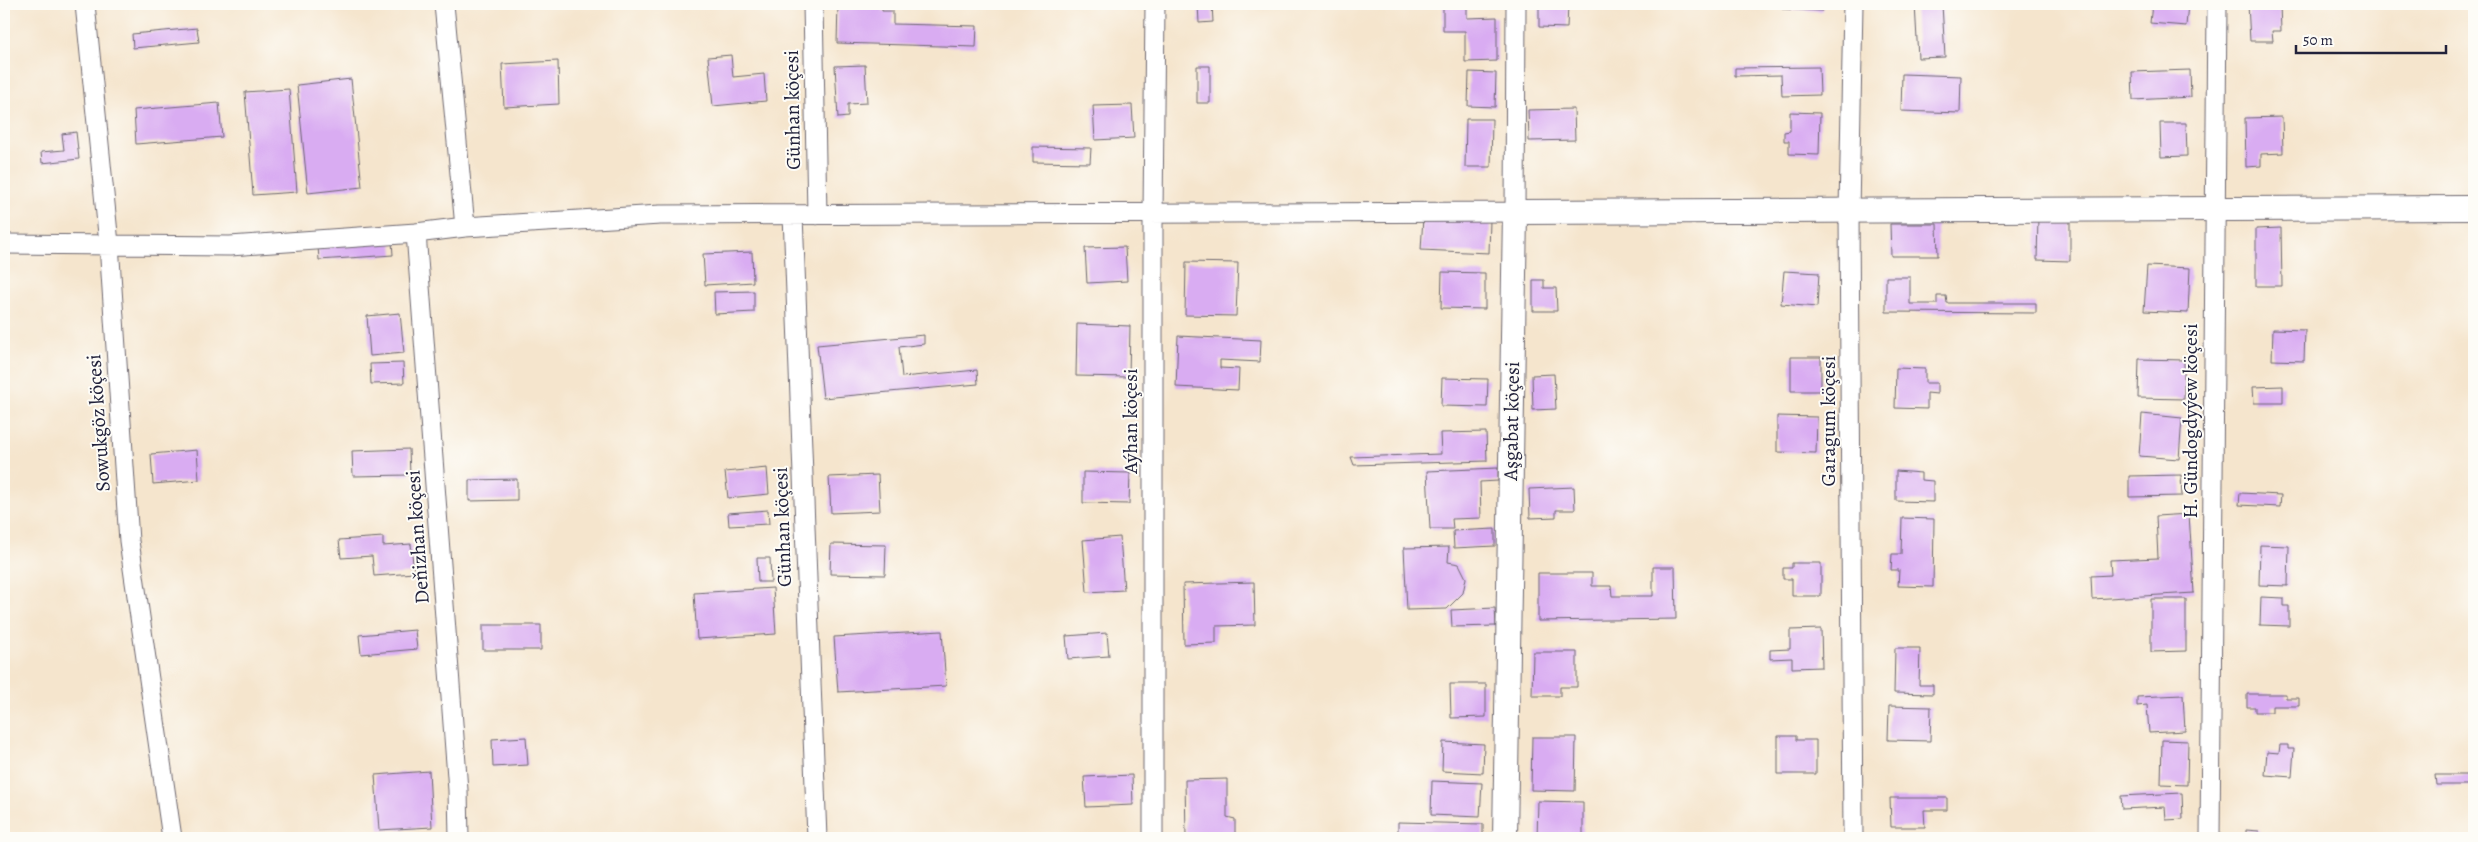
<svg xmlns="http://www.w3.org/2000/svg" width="2478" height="842" font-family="Alegreya,serif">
<rect width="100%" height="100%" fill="#fdfcf7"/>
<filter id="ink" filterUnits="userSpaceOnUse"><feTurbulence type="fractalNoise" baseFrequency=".02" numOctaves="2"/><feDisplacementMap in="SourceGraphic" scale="10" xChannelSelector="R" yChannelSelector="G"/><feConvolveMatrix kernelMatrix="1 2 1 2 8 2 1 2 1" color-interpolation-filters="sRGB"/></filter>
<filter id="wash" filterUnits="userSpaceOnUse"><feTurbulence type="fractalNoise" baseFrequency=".0096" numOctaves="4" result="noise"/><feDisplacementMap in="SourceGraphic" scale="20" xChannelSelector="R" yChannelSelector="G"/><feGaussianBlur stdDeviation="1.12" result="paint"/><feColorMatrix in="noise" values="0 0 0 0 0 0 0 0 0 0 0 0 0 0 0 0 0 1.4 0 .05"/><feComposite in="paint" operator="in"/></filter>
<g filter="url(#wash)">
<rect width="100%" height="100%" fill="#f5e5cd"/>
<g id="blocks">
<path fill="#d9acf2" d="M373 4H428L429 5 373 11Z
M838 4H882V11H893V24L977 26 976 47 837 43Z
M1198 4H1212L1213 22 1199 23Z
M1443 4H1467V18L1497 17V61L1465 62V31H1443Z
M1539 4H1568L1567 28 1539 27Z
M1782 4H1823L1822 11 1782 9Z
M1915 4H1942L1945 57 1918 58Z
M2152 4H2188L2186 26 2150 23Z
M2248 4H2280L2281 31H2272L2273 41H2250Z
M197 28 199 42 133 48 132 34Z
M731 55 733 77 764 74 766 101 713 106 708 57Z
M558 61 559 104 504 107 502 64Z
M865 65 867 103 848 104V117L838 118 835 66Z
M1197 66H1210V103H1197Z
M1819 67 1820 95 1782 96 1781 75 1735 76V68Z
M2190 70 2191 97 2133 100 2132 72Z
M1469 72 1496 73 1495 107 1468 106Z
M1902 74 1961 76 1960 113 1901 111Z
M351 79 362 187 308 193 297 85Z
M289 89 297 192 253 195 245 92Z
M219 103 222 137 136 144 134 110Z
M1132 105 1134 138 1095 140 1093 106Z
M1574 109 1575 140 1529 141 1528 110Z
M1790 112 1820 113 1819 155 1789 154V141H1784V132L1790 131Z
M2282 117 2283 153 2261 154V166L2246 167 2245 118Z
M1466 119H1492L1491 167H1465Z
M2160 123H2186L2187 156 2161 157Z
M76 132 79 159 42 163 41 152 64 150 62 134Z
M1033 147 1091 148 1090 163 1033 162Z
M1423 217 1490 220 1489 253 1421 250Z
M2038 217 2070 218V261L2037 260Z
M1890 224H1937L1938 256H1891Z
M2281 228 2282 286H2256V229Z
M392 241 393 255 319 260 318 246Z
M1125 247 1127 281 1087 283 1085 248Z
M752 252 753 282 705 285 703 254Z
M1186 262 1238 263 1236 316 1185 315Z
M2147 266 2190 268 2188 313 2144 311Z
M1784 271 1819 273 1817 307 1781 304Z
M1442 272 1485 273V309L1441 308Z
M1886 277H1910V304H1937V296H1946L1947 303H2036V313L1886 312Z
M1533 280H1544V288H1556L1557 311H1533Z
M754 291V312L715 314 714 292Z
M400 313 404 353 370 356 367 316Z
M1077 324 1130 326 1129 377 1076 376Z
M2273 329 2305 330 2304 361 2272 360Z
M924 335V344L899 347 902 377 977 370 978 384 823 398 817 345Z
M1178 336 1261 340 1260 362 1220 360V368L1239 369 1238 390 1176 387Z
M1791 357H1821V391H1791Z
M2139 359 2184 360V399L2138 398Z
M403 363 404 383 371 384 370 364Z
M1896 368 1925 369V383H1937V394L1927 393V409L1895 408Z
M1554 374 1556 409 1533 410 1532 375Z
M1442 378 1488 379 1487 407 1441 406Z
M2283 386V403H2254L2253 387Z
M2142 414 2182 418 2179 459 2139 456Z
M1777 416 1817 417 1816 453 1777 452Z
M1486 432 1487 461 1354 465 1351 457 1441 454 1440 433Z
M409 449 410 475 353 476 352 451Z
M197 450 199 480 153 484 151 454Z
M767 468 769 494 728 498 725 472Z
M1498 468V481L1480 482 1481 518 1452 519 1453 529H1430L1427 471Z
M1896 471 1921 473V480L1933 481V502L1896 501Z
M1083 472 1130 473 1129 504 1083 503Z
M878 475 880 511 831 513 829 477Z
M2181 475 2182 496 2129 497V476Z
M517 479V500L469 501V480Z
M1574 487 1575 510H1556V517L1530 518 1529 489Z
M2240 493 2281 495 2280 507 2239 505Z
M768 510 769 524 729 526 728 513Z
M2189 514 2194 593 2092 599 2091 576 2111 575 2110 560 2158 558 2156 516Z
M1902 518 1934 519 1933 587 1898 586 1899 570H1891L1892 554H1901Z
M1495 529V546L1454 548 1453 531Z
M383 537V546L411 544 414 573 374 576 372 556 341 558 339 540Z
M1120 537 1124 590 1087 592 1083 540Z
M831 544 886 545 885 575 830 574Z
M2260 545 2289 546 2288 586 2259 585Z
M1449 547 1448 562 1459 564 1466 578 1463 593 1447 609 1407 610 1404 548Z
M757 558H770L771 582H758Z
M1792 563H1821V596H1792V579H1783V568H1792Z
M1653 567H1675L1676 619 1538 621V573H1592V586H1611L1612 596H1653Z
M1254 582 1255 625 1216 626V643L1184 644 1183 584Z
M773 588 776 634 697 639 694 593Z
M2261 597 2284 598V606H2289V626L2260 625Z
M2151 599H2186V651L2151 652Z
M1495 608 1496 626 1452 627 1451 610Z
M483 625H541V650H483Z
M1821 629 1822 667 1792 668V658L1770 659V650L1790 649V630Z
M415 630 417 649 361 654 359 635Z
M942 631 946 686 838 692 834 637Z
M1107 633 1109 656 1068 659 1066 636Z
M1895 648H1920L1919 685H1933V694L1894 693Z
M1533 652H1577V687H1560V696H1532Z
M1450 684H1486V717L1451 718Z
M2247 694H2286V698H2299V706H2272V712H2255V707H2247Z
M2183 695 2185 731 2149 733 2147 705 2137 706V697Z
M1889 706 1931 707 1930 741 1888 740Z
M1778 736H1796V740H1816V774H1778Z
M526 737 528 765 493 767 492 739Z
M1532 737H1576L1575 791 1531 790Z
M2162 740 2188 741 2187 785 2161 784Z
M1443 742 1484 744 1483 773 1442 771Z
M2280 745H2288V749H2294L2292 777 2265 775 2267 752 2279 753Z
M429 771 432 827 379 830 375 775Z
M1132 775 1133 805 1086 807 1084 777Z
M2435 775H2474V785H2436Z
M1227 779V817L1235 819V837L1186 838 1185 780Z
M1432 781 1482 783 1480 817 1431 815Z
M2182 793 2183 819 2166 820 2165 807 2122 809 2121 796Z
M1890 798H1947V810H1924L1925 827H1891Z
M1538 801 1583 802V838H1537Z
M1398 822 1483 824V838H1433V835H1398Z
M2246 830 2259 831V838H2246Z"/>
</g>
</g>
<g filter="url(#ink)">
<use href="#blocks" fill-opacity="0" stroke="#6c666e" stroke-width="1"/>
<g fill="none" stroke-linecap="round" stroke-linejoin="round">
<defs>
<path id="minor" d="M85 4 109 244 129 541 172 838
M444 4 465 227
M813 4 817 215
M793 215 817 838
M416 233 458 790 459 838
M4 244 230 246 416 233 465 227 660 215 1515 212 1516 4
M1153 838V214L1155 4
M1853 838 1849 211 1853 4
M2210 838 2217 4"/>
<path id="tertiary" d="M1505 838 1515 212 2474 208"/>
</defs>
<use href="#minor" stroke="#6c666e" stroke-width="21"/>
<use href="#tertiary" stroke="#6c666e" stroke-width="26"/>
<use href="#minor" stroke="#fff" stroke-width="19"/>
<use href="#tertiary" stroke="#fff" stroke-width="24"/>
</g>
</g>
<g text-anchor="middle" stroke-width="4" stroke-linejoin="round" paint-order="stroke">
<g font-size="20" fill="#22223b" stroke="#fdfcf7">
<text transform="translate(792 110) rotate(-91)" y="7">Günhan köçesi</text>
<text transform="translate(1130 421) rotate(-90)" y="7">Aýhan köçesi</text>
<text transform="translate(1511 421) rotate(-89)" y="7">Aşgabat köçesi</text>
<text transform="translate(1828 421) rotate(-90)" y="7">Garagum köçesi</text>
<text transform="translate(2190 421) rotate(-90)" y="7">H. Gündogdyýew köçesi</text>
<text transform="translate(98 423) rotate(-94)" y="7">Sowukgöz köçesi</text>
<text transform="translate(782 527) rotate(-92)" y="7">Günhan köçesi</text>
<text transform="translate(417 537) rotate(-94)" y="7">Deňizhan köçesi</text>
</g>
</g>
<rect width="2478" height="842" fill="none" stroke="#fdfcf7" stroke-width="20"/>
<path d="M2296 45v8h150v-8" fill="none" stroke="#22223b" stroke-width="2.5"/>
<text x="2303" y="45" font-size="15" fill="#22223b" stroke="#fdfcf7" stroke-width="4" paint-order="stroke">50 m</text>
</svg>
